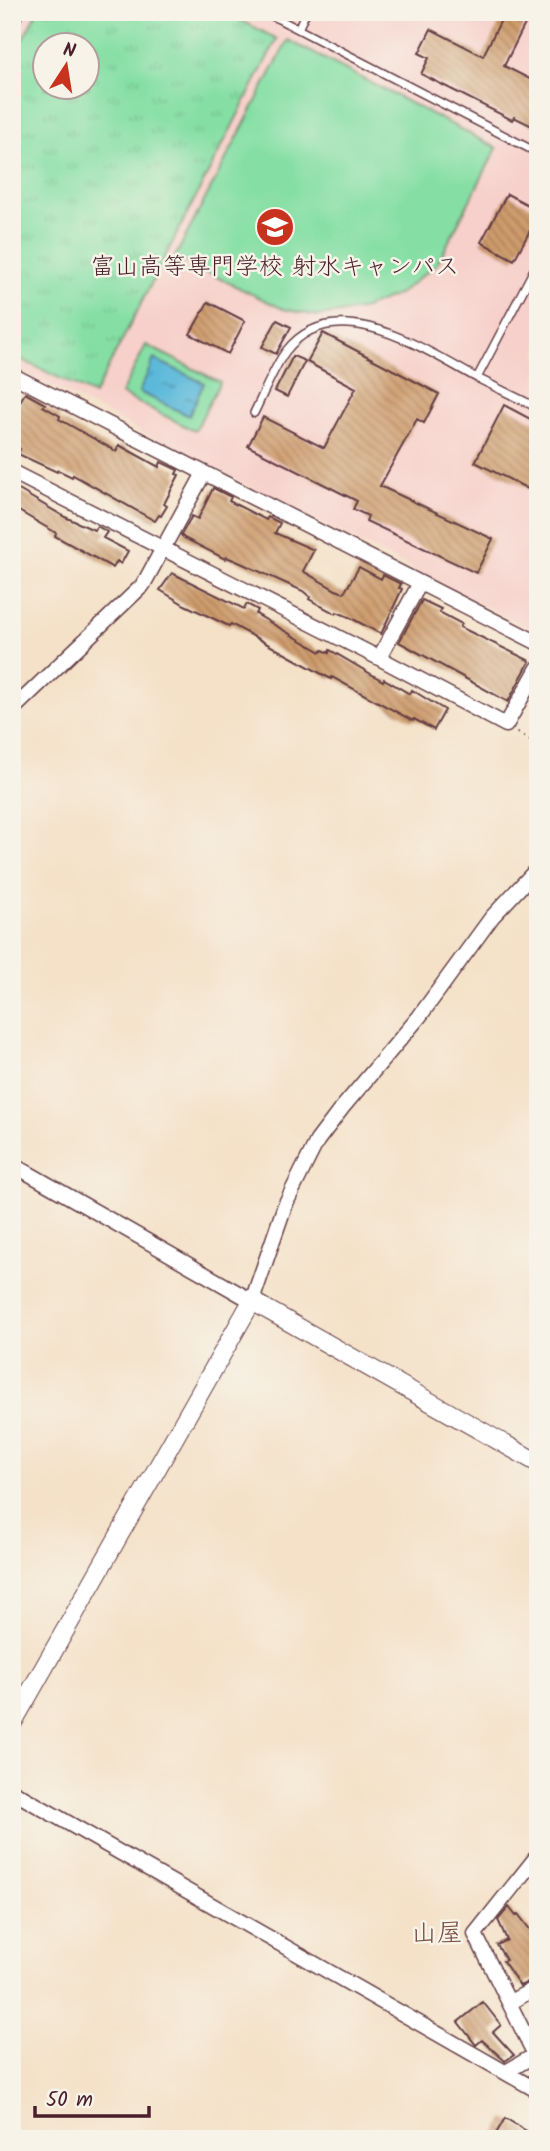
<svg xmlns="http://www.w3.org/2000/svg" width="550" height="2151" font-family="Kalam,'Klee One',sans-serif">
<defs>
<pattern id="grass-tufts" width="24" height="20" patternUnits="userSpaceOnUse" patternTransform="scale(1.75)"><rect width="24" height="20" fill="#85dfa4"/><path d="M3 7l-1-3M5 7V3M7 7l1-3M15 17l-1-3M17 17v-4M19 17l1-3" fill="none" stroke="#74bf8d"/></pattern>
<pattern id="water-ripples" width="26" height="14" patternUnits="userSpaceOnUse" patternTransform="scale(1.75)"><rect width="26" height="14" fill="#5cb9da"/><path d="M2 4q2-2 4 0t4 0M15 11q2-2 4 0t4 0" fill="none" stroke="#4e96b1"/></pattern>
<pattern id="building-back-hatch" width="6" height="6" patternUnits="userSpaceOnUse" patternTransform="scale(1.75)"><rect width="6" height="6" fill="#ce9b6c"/><path d="M-1 5l2 2M0 0l6 6M5-1l2 2" fill="none" stroke="#a97e59"/></pattern>
</defs>
<rect width="100%" height="100%" fill="#f7f3e8"/>
<filter id="ink" filterUnits="userSpaceOnUse"><feTurbulence type="fractalNoise" baseFrequency=".0143" numOctaves="2"/><feDisplacementMap in="SourceGraphic" scale="14" xChannelSelector="R" yChannelSelector="G"/><feConvolveMatrix kernelMatrix="1 2 1 2 8 2 1 2 1" color-interpolation-filters="sRGB"/></filter>
<filter id="wash" filterUnits="userSpaceOnUse"><feTurbulence type="fractalNoise" baseFrequency=".00686" numOctaves="4" result="noise"/><feDisplacementMap in="SourceGraphic" scale="28" xChannelSelector="R" yChannelSelector="G"/><feGaussianBlur stdDeviation="1.57" result="paint"/><feColorMatrix in="noise" values="0 0 0 0 0 0 0 0 0 0 0 0 0 0 0 0 0 1.4 0 .05"/><feComposite in="paint" operator="in"/></filter>
<g filter="url(#wash)">
<rect width="100%" height="100%" fill="#f4e1c8"/>
<path fill="#f7d0cb" fill-rule="evenodd" d="M27 12H538V633L12 366V41ZM46 46H88V88H46Z"/>
<path fill="url(#grass-tufts)" stroke="#687f68" stroke-width="2" fill-rule="evenodd" d="M37 12H225L277 39 94 395 12 355V59ZM46 46H88V88H46Z"/>
<path fill="#85dfa4" stroke="#687f68" stroke-width="2" d="M288 40 497 148 437 264 399 294 360 310 318 316 283 309 175 257Z
M146 345 220 382 195 431 121 394Z"/>
<path fill="url(#water-ripples)" stroke="#536c82" stroke-width="2" d="M154 359 204 383 189 416 139 392Z"/>
<g id="blocks">
<path fill="url(#building-back-hatch)" d="M505 12H531L504 66 538 83V129L514 117 512 120 421 74 429 58 419 53 431 29 483 56Z
M507 194 538 210V216L514 260 481 242Z
M208 302 245 321 228 354 190 334Z
M277 320 291 327 276 354 262 347Z
M323 333 439 394 424 423 417 419 380 486 493 539 476 573 366 521 368 516 353 509 357 501 248 446 263 417 324 448 356 388 307 362Z
M293 356 305 361 287 397 275 391Z
M25 393 45 404 43 406 60 416 59 419 116 451 119 445 159 467 161 462 178 470 176 474 179 475 164 504 167 506 161 516 159 515 155 521 73 475 72 477 58 470 57 472 18 454 20 449 12 445V415Z
M504 405 538 423V494L475 462Z
M12 486 65 517 94 530 97 526 107 532 103 538 128 551 121 564 117 561 113 568 55 536 56 533 12 507Z
M213 488 231 497 229 501 266 520 268 517 280 523 275 533 314 550 303 571 336 590 344 593 359 567 381 579 383 575 401 584 399 588 402 589 381 634 349 617 337 612 336 614 321 606 309 599 310 597 303 591 234 560 226 557 225 559 184 538 181 535 192 516 198 519Z
M172 573 244 609 247 604 258 610 256 614 321 652 323 650 329 653 330 650 383 681 384 679 410 694 412 690 425 698 445 710 434 730 414 719 413 721 332 677 331 679 231 624 229 626 185 605 160 590Z
M422 600 441 609 439 612 462 624 460 627 530 661 508 702 399 642Z
M509 1907 516 1916 518 1914 538 1940V1963L532 1967 538 1977 520 1986 503 1961 506 1960 497 1945 507 1940 498 1920Z
M483 2002 501 2025 493 2032 514 2055 505 2061 482 2040 476 2045 458 2022Z
M505 2118 538 2138V2139H493Z"/>
</g>
</g>
<g filter="url(#ink)">
<use href="#blocks" fill-opacity="0" stroke="#643c43" stroke-width="2"/>
<g fill="none" stroke-linecap="round" stroke-linejoin="round">
<defs>
<path id="service" d="M265 12 538 153
M298 29 306 12
M538 262 477 378 538 408
M254 413C263 395 275 365 286 351 335 288 425 350 477 378"/>
<path id="minor" d="M12 20 16 12
M12 375 538 643
M12 472 379 658 506 725 538 668
M379 658 420 583
M12 710 143 585 204 473
M12 1164 252 1301 285 1205 317 1141 342 1108 419 1017 492 917 538 868
M12 1791 538 2091
M510 2002 538 1987
M506 2072 535 2055 475 1934 538 1855"/>
<path id="tertiary" d="M12 1724 252 1301 538 1463"/>
</defs>
<use href="#service" stroke="#643c43" stroke-width="10"/>
<use href="#minor" stroke="#643c43" stroke-width="17"/>
<use href="#tertiary" stroke="#643c43" stroke-width="20"/>
<path stroke="#643c43" stroke-width="2.5" stroke-dasharray="2 5" stroke-linecap="butt" d="M517 732 538 745
M536 1811 538 1812"/>
<use href="#service" stroke="#fff" stroke-width="7"/>
<use href="#minor" stroke="#fff" stroke-width="14"/>
<use href="#tertiary" stroke="#fff" stroke-width="18"/>
</g>
</g>
<defs>
<symbol id="university-disc" viewBox="-11 -11 22 22"><circle r="9.5" fill="#c8321e" stroke="#f7f3e8"/><path d="M0-5L7-2L0 1L-7-2ZM-4 1L0 2.5L4 1V4Q0 6-4 4Z" fill="#fff"/></symbol>
</defs>
<g fill-rule="evenodd">
<use href="#university-disc" x="253" y="205" width="44" height="44"/>
</g>
<g text-anchor="middle" stroke-width="5" stroke-linejoin="round" paint-order="stroke">
<g font-size="24" fill="#4a1f2b" stroke="#f7f3e8">
<text x="275" y="274">富山高等専門学校 射水キャンパス</text>
</g>
<g font-size="26" fill="#784a42" stroke="#f7f3e8">
<text x="437" y="1941">山屋</text>
</g>
</g>
<rect width="550" height="2151" fill="none" stroke="#f7f3e8" stroke-width="42"/>
<g transform="translate(66 66) rotate(12)"><circle r="33" fill="#f7f3e8" stroke="#b29e9c" stroke-width="2"/>
<path d="M0-5L12 26L0 18L-12 26Z" fill="#c8321e"/>
<text y="-10" font-size="19" font-weight="bold" text-anchor="middle" fill="#4a1f2b">N</text>
</g>
<path d="M35 2106v10h114v-10" fill="none" stroke="#4a1f2b" stroke-width="3.5"/>
<text x="46" y="2106" font-size="21" fill="#4a1f2b" stroke="#f7f3e8" stroke-width="5" paint-order="stroke">50 m</text>
</svg>
